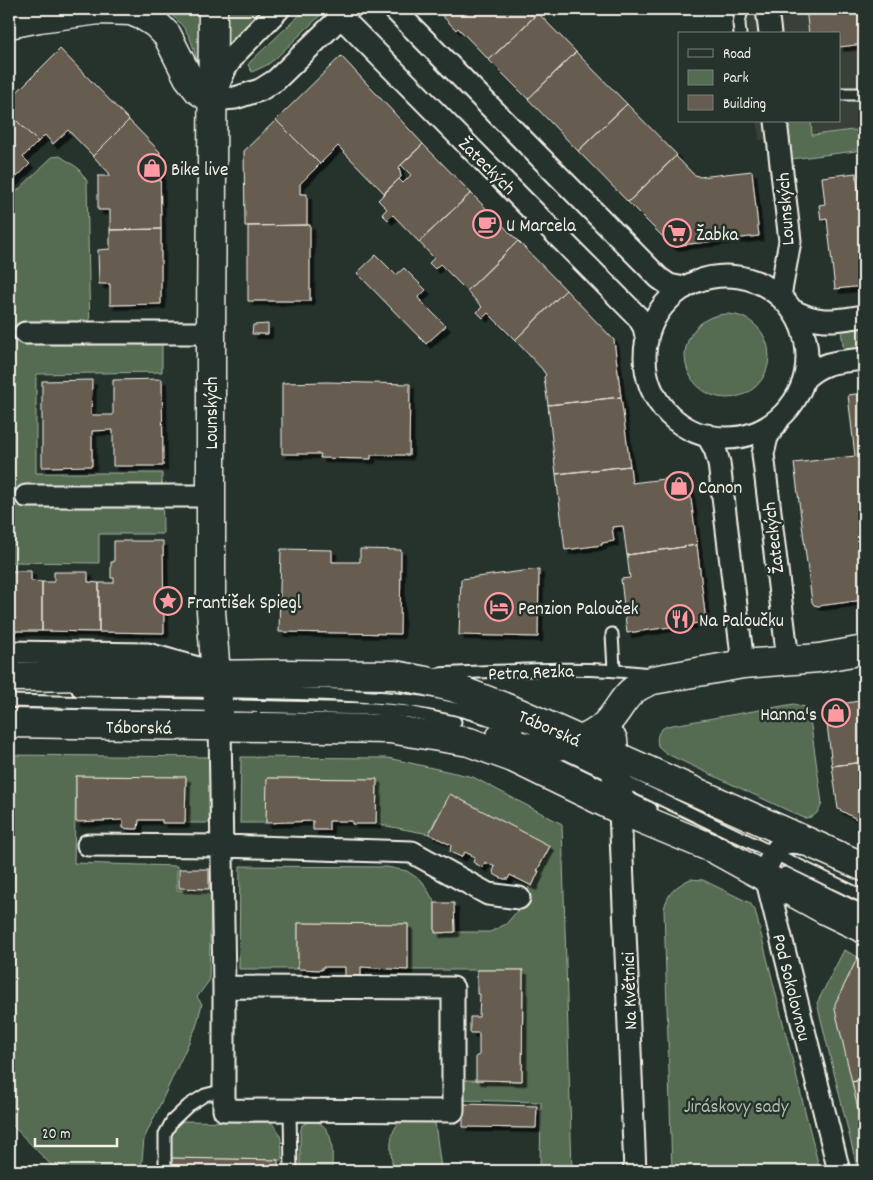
<svg xmlns="http://www.w3.org/2000/svg" width="873" height="1180" font-family="Dekko,sans-serif">
<defs>
<filter id="shadow"><feDropShadow dx="4.5" dy="4.5" stdDeviation="0" flood-color="#0009"/></filter>
</defs>
<rect width="100%" height="100%" fill="#26332d"/>
<filter id="ink" filterUnits="userSpaceOnUse"><feTurbulence type="fractalNoise" baseFrequency=".02" numOctaves="2"/><feDisplacementMap in="SourceGraphic" scale="10" xChannelSelector="R" yChannelSelector="G"/><feConvolveMatrix kernelMatrix="1 2 1 2 8 2 1 2 1" color-interpolation-filters="sRGB"/></filter>
<g filter="url(#ink)">
<path fill="#393f37" d="M746 9H864V132L852 130 759 140 757 121H839V34H749Z"/>
<path fill="#546c52" stroke="#a4ae9d" d="M164 9H201L200 75C193 43 191 29 164 9Z
M226 9H267L228 47 227 44Z
M306 9H327L275 59 267 65 252 72 248 65 250 62Z
M792 121H811L812 135 853 130 864 132V150L791 159C789 146 784 132 792 121Z
M60 156 78 168 87 181 90 334 162 337V372L36 374V473H162L163 534H99V563L9 562V199L52 157Z
M685 356a42 42 0 1 1 84 0a42 42 0 1 1-84 0Z
M864 327V351L844 353 841 330Z
M794 704 805 707 809 712 822 803C819 813 814 818 804 818L667 754 658 746C656 736 658 730 667 726Z
M9 755 213 757 212 823H185L186 777 76 776 74 863 177 866V890L211 891 209 981 197 997 202 1004 196 1027 144 1139 141 1171H57L9 1122Z
M241 757 388 758 473 777 562 824 572 1171H540L541 1102 458 1100 465 1080 522 1081 523 970H408V924L298 923V969H239L240 866 387 867 407 871 423 882 435 903V932H490L506 924 517 911 530 885 532 886 538 872 537 871 550 846 436 818 429 834 376 824V779L268 778 266 823H240Z
M690 879 703 880 750 903 755 910 820 1171H672L664 909C668 892 675 887 690 879Z
M844 950 858 957 837 1000 835 1009 861 1116H859L864 1137V1171H858L817 1003Z
M404 1118 435 1123 441 1169 444 1171H393C391 1150 386 1132 404 1118Z
M312 1120C336 1126 332 1152 332 1171H300V1134L302 1125Z
M178 1121 270 1122C284 1133 281 1143 282 1160L168 1158V1127Z"/>
<path fill="#665c4f" stroke="#f4f1e8" filter="url(#shadow)" d="M436 9H526L534 17 489 60 458 28 456 30Z
M806 9H864V44L839 47V34H809Z
M538 13 576 52 528 99 489 60Z
M60 49 129 120 93 156 68 130 53 144 45 135 38 142 9 113V100Z
M576 52 627 104 578 151 528 99Z
M341 56 423 144 399 167 401 177 384 193 338 146 320 164 276 120Z
M627 104 677 155 628 202 578 151Z
M9 113 38 142 23 157 30 164 9 185Z
M129 120 160 152 161 229 110 230V210H98V176H110L109 173 93 156Z
M276 120 320 164 300 184V194H307V225L245 226 244 151Z
M423 144 471 193 419 242 393 215 388 220 382 214 387 209 378 200 399 179 403 183 411 175 401 165Z
M676 156 693 174 700 177 752 171 759 236 672 246 628 202Z
M856 173 861 214 864 213V286L835 289 827 219 821 220 819 205 825 204 822 177Z
M471 193 518 241 467 291 440 264 435 269 429 263 434 258 419 242Z
M310 225V301H248V226Z
M161 229V304L110 305V284H99L98 250 110 249V230Z
M518 241 566 290 515 340 488 313 483 318 477 312 482 307 467 291Z
M376 255 396 275 404 268 426 290 418 298 446 326 426 344 357 273Z
M566 290 614 340 621 397 548 405 544 377 546 375 542 369 515 340Z
M268 324V334H252L253 325Z
M162 379 163 466H113V430L92 431V466L42 467V381L92 380 91 415H113V380Z
M327 382 410 384 409 455H371V459L320 458 321 454H282V383Z
M864 393V501H861L864 526V600L818 606 814 605 812 602 794 463 855 456 848 395Z
M621 397 630 466 556 474 548 405Z
M630 466 632 483 688 476 697 545 627 555 623 526 612 527 614 541 602 543V545L565 550 556 474Z
M114 541H163L164 633 99 632V583H114V578H111V562H114Z
M697 545 706 622 627 633 621 579 630 578 627 555Z
M281 549 332 550V562H360V549L401 550 400 634 279 632Z
M539 569 538 637 459 635 461 579Z
M9 571H31V581L42 582V631H9Z
M54 572H88V582L99 583V632L42 631V582H54Z
M864 700V762L832 766 825 707Z
M864 762V823L838 809 832 766Z
M76 776 186 777 185 823H162V820H139L138 829H131L123 828V820L76 822Z
M267 778 377 779 376 824H352V821H329V830H313V821L266 823Z
M450 794 550 846 537 871H539L532 886 510 875 508 879H504L499 877 494 874 493 871 495 867 485 862 483 868 473 862 475 857 465 852 461 857 450 852 451 845 429 834Z
M179 869H209V889L179 888Z
M435 903H454L455 932 435 933Z
M298 923 408 924V970L361 967V976H345V967H322V970L298 969Z
M858 957 864 960V1079L852 1082 835 1009V1004Z
M477 970H523L522 1081 476 1080V1056H479V1033H470V1017H479L480 994H477Z
M864 1079V1137L852 1082Z
M463 1104 537 1106 536 1128 463 1127Z
M168 1158 278 1160V1171H168Z"/>
<g fill="none" stroke-linecap="round" stroke-linejoin="round">
<defs>
<path id="lane" d="M740 34 739 23 742 9
M839 94H864
M612 634 614 669
M439 674C509 671 580 665 650 674
M78 690C146 691 215 691 283 693 368 696 437 695 517 730
M9 701 373 709 409 712 455 722
M561 751 864 897
M537 754 651 809
M785 873 864 912
M290 1110 291 1171
M165 1171V1134L172 1121 189 1105 205 1095 224 1090"/>
<path id="street" d="M279 9 235 54 225 69 213 100 235 98 260 90 276 80 349 9
M394 9 659 278 669 285 684 288
M767 9 770 34
M341 17 638 317 644 327 647 341
M776 121 790 241 780 296
M645 357a81 81 0 1 1 162 0a81 81 0 1 1-162 0Z
M792 310C819 325 836 320 864 316
M25 333H211
M804 379C824 360 839 362 864 359
M779 419 767 437 763 454 788 660
M707 435 715 449 719 463 743 664
M26 496H210
M9 652 148 654 202 669
M220 726 224 987V1110L453 1111V988L224 987
M620 810 635 1171
M809 844C790 842 781 838 771 858 769 863 766 867 765 873L839 1171
M88 845 222 846 412 852 488 894 519 898"/>
<path id="secondary" d="M213 9 211 333V611L220 726
M9 24 39 18 99 10 131 11 145 17 156 24 167 35 188 77 198 90 213 100
M9 677 280 674 395 675 426 681 452 687 517 712 864 867
M9 723 390 729 469 742 513 758 620 810 714 849 825 910 864 929
M500 738C506 740 512 743 518 745 543 753 588 743 606 724 625 704 622 691 653 680L743 664 819 658 864 650
M613 740 620 810"/>
</defs>
<use href="#lane" stroke="#f4f1e8" stroke-width="15"/>
<use href="#street" stroke="#f4f1e8" stroke-width="25"/>
<use href="#secondary" stroke="#f4f1e8" stroke-width="31"/>
<use href="#lane" stroke="#26332d" stroke-width="11"/>
<use href="#street" stroke="#26332d" stroke-width="21"/>
<use href="#secondary" stroke="#26332d" stroke-width="28"/>
</g>
</g>
<defs>
<symbol id="shop-ring" viewBox="-11 -11 22 22"><circle r="9.5" fill="#26332d" stroke="#ff9aa2" stroke-width="1.5"/><path d="M-5-2.5h2.3a2.7 3.5 0 0 1 5.4 0H5L5.5 6h-11ZM-1.5-2.5h3a1.5 2.3 0 0 0-3 0Z" fill="#ff9aa2"/></symbol>
<symbol id="cafe-ring" viewBox="-11 -11 22 22"><circle r="9.5" fill="#26332d" stroke="#ff9aa2" stroke-width="1.5"/><path d="M-5.5-4.5H6V0H3Q3 3.5 0 3.5H-2.5Q-5.5 3.5-5.5 0ZM3-3.2v2h1.7v-2ZM-6 4.5H4V6H-6Z" fill="#ff9aa2"/></symbol>
<symbol id="supermarket-ring" viewBox="-11 -11 22 22"><circle r="9.5" fill="#26332d" stroke="#ff9aa2" stroke-width="1.5"/><path d="M-6-5.5h2.5l.6 2H6L4.5 2H-2.5L-4.4-4H-6ZM-1.5 3.2a1.3 1.3 0 1 0 .1 0ZM3 3.2a1.3 1.3 0 1 0 .1 0Z" fill="#ff9aa2"/></symbol>
<symbol id="sight-ring" viewBox="-11 -11 22 22"><circle r="9.5" fill="#26332d" stroke="#ff9aa2" stroke-width="1.5"/><path d="M0-6L1.8-2.2L6-1.7L2.9 1.2L3.7 5.4L0 3.3L-3.7 5.4L-2.9 1.2L-6-1.7L-1.8-2.2Z" fill="#ff9aa2"/></symbol>
<symbol id="hotel-ring" viewBox="-11 -11 22 22"><circle r="9.5" fill="#26332d" stroke="#ff9aa2" stroke-width="1.5"/><path d="M-6-4.5h1.5V1H6V5H4.5V3h-9V5H-6ZM-4 0a1.8 1.8 0 1 1 3.6 0ZM.5 0V-2.5h3Q6-2.5 6 0Z" fill="#ff9aa2"/></symbol>
<symbol id="restaurant-ring" viewBox="-11 -11 22 22"><circle r="9.5" fill="#26332d" stroke="#ff9aa2" stroke-width="1.5"/><path d="M-5-6h1v4h1v-4h1v4h1v-4h1v5L-1.5 .5V6h-2V.5L-5-1ZM5-6V6H3V1.5H1.5Q1.5-4 5-6Z" fill="#ff9aa2"/></symbol>
</defs>
<g fill-rule="evenodd">
<use href="#shop-ring" x="136" y="152" width="32" height="32"/>
<use href="#cafe-ring" x="471" y="208" width="32" height="32"/>
<use href="#supermarket-ring" x="661" y="217" width="32" height="32"/>
<use href="#shop-ring" x="663" y="470" width="32" height="32"/>
<use href="#sight-ring" x="152" y="585" width="32" height="32"/>
<use href="#hotel-ring" x="483" y="591" width="32" height="32"/>
<use href="#restaurant-ring" x="664" y="603" width="32" height="32"/>
<use href="#shop-ring" x="820" y="697" width="32" height="32"/>
</g>
<g text-anchor="middle" stroke-width="5" stroke-linejoin="round" paint-order="stroke">
<g font-size="19" fill="#f4f1e8" stroke="#26332d">
<text transform="translate(488 165) rotate(45)" y="7">Žateckých</text>
<text transform="translate(784 209) rotate(-94)" y="7">Lounských</text>
<text transform="translate(210 413) rotate(-90)" y="7">Lounských</text>
<text transform="translate(772 538) rotate(-97)" y="7">Žateckých</text>
<text transform="translate(531 671) rotate(-2)" y="7">Petra Rezka</text>
<text transform="translate(139 726) rotate(1)" y="7">Táborská</text>
<text transform="translate(550 727) rotate(24)" y="7">Táborská</text>
<text transform="translate(793 987) rotate(76)" y="7">Pod Sokolovnou</text>
<text transform="translate(628 991) rotate(-92)" y="7">Na Květnici</text>
</g>
<g font-size="19" fill="#f4f1e8" stroke="#26332d" text-anchor="start">
<text x="171" y="175">Bike live</text>
<text x="506" y="231">U Marcela</text>
<text x="696" y="240">Žabka</text>
<text x="698" y="493">Canon</text>
<text x="187" y="608">František Spiegl</text>
<text x="518" y="614">Penzion Palouček</text>
<text x="699" y="626">Na Paloučku</text>
<text x="817" y="720" text-anchor="end">Hanna's</text>
</g>
<g font-size="19" fill="#b4bcac" stroke="#26332d">
<text x="736" y="1112">Jiráskovy sady</text>
</g>
</g>
<rect width="873" height="1180" fill="none" stroke="#26332d" stroke-width="30"/>
<rect x="15" y="15" width="843" height="1150" fill="none" stroke="#f4f1e8" stroke-width="2" filter="url(#ink)"/>
<rect x="678" y="32" width="162" height="90" fill="#26332d" stroke="#787f78"/>
<rect x="688" y="49" width="25" height="8" fill="#26332d" stroke="#787f78"/>
<text x="723" y="58" font-size="15" fill="#f4f1e8">Road</text>
<rect x="688" y="70" width="25" height="15" fill="#546c52" stroke="#787f78"/>
<text x="723" y="82" font-size="15" fill="#f4f1e8">Park</text>
<rect x="688" y="95" width="25" height="15" fill="#665c4f" stroke="#787f78"/>
<text x="723" y="108" font-size="15" fill="#f4f1e8">Building</text>
<path d="M35 1138v8h82v-8" fill="none" stroke="#f4f1e8" stroke-width="2.5"/>
<text x="42" y="1138" font-size="15" fill="#f4f1e8" stroke="#26332d" stroke-width="4" paint-order="stroke">20 m</text>
</svg>
